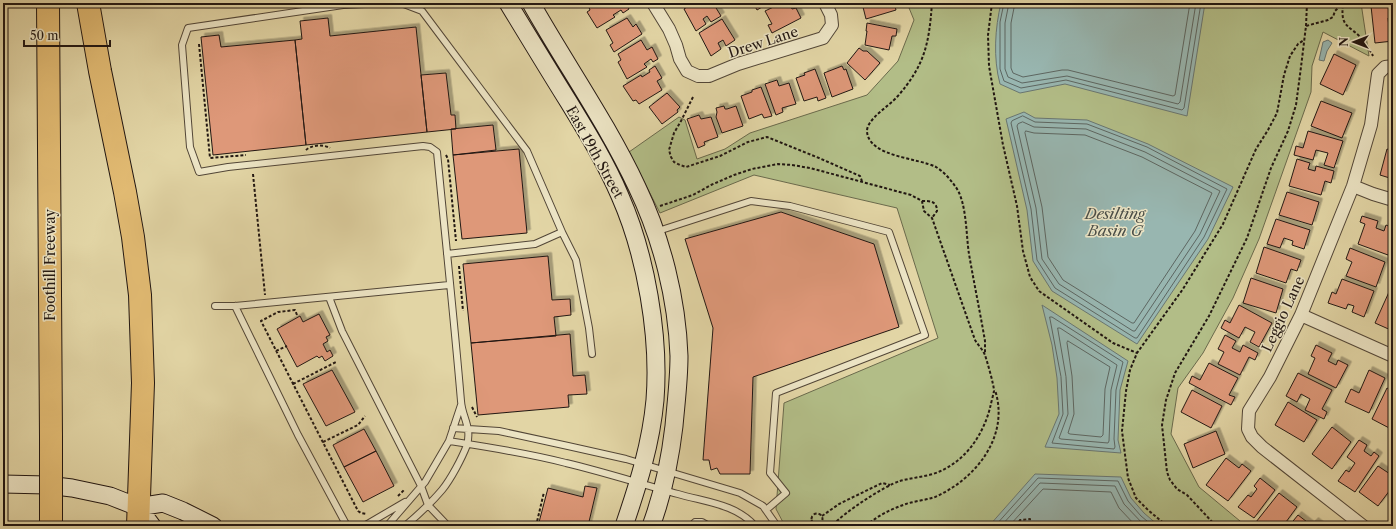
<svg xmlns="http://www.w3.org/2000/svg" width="1396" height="529" font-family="'Libre Caslon Text',serif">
<defs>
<filter id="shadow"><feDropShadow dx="3.5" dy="-3.5" stdDeviation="0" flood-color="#0004"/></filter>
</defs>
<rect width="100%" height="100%" fill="#e2d5a5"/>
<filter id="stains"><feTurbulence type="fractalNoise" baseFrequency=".005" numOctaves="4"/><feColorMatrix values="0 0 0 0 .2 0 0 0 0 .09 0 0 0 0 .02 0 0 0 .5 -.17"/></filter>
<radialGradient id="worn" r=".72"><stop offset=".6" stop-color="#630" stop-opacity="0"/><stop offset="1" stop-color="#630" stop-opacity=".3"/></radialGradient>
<path fill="#b2bd87" stroke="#6a6a4c" d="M907 3H1361L1369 56 1323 32 1312 66 1311 92 1259 239 1233 298 1203 353 1178 388 1171 434 1199 487 1246 526H785L776 509 784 403 938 338 897 208 754 175 660 213 629 152 679 117 685 120 697 159 725 149 750 133 867 95 898 61 914 20Z"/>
<path fill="#98b6b0" stroke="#697671" d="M1001 3H1205L1187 116 1065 84 1020 93 1000 84C993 58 995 28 1001 3Z
M1328 40 1332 43 1327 51 1324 61 1319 60 1323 42Z
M1024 112 1035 118 1087 120 1148 144 1233 187 1208 239 1137 344 1052 291 1033 261 1027 210 1006 119Z
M1042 305 1128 361 1120 390 1118 440 1121 453 1045 447 1059 414 1057 378 1052 345Z
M1035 474 1121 477 1131 498 1144 513 1159 526H989Z"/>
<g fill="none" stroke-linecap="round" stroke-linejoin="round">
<path stroke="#5d6661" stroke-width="1" d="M1004 3 1000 22V69L1004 81 1021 88 1066 80 1182 110 1184 108 1201 3
M1009 3 1005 23V69L1008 77 1022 83 1067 76 1178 104 1180 102 1196 3
M1015 3 1011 23V68L1013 73 1023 77 1062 70H1068L1173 96 1175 95 1190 3
M1023 116 1035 122 1087 124 1147 147 1227 189 1204 237 1137 338H1135L1055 288 1037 260 1031 209 1011 123 1012 121Z
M1023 122 1034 127 1086 129 1145 152 1220 191 1200 234 1135 331H1133L1059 284 1042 259 1036 208 1017 126 1018 124Z
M1026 131 1034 133 1085 135 1142 157 1212 193 1195 231 1134 323H1132L1063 280 1048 257 1042 207 1025 133Z
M1050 317H1052L1123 362 1116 390 1114 439 1115 447 1114 449 1052 443 1063 414 1061 377Z
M1058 328H1060L1117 365 1111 390 1109 441 1108 443 1061 439 1059 438 1068 414 1066 377Z
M1068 341 1110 367 1105 389 1103 435 1101 437 1070 434 1068 433 1074 414 1072 376 1067 343Z
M995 526 1038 478 1118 481 1128 501 1141 516 1153 526
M1001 526 1040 483 1115 486 1124 504 1145 526
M1009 526 1043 489 1111 492 1119 508 1136 526"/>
</g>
<path fill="#de9879" stroke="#221712" filter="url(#shadow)" d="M592 3H625L629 9 623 13 621 10 613 15 615 17 597 28 587 12 590 10 588 5Z
M693 3H713L721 16 711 22 707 16 703 19 706 24 696 31 684 9Z
M753 3H769L757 10Z
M782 3H789L792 9 796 8 801 18 772 33 768 25 772 24 765 11Z
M864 3H894L896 10 866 19 863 7H865Z
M1389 3H1393V17L1388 18 1389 28 1393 27V41L1375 43 1371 6Z
M328 18 330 36 416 27 427 132 306 145 295 40 302 39 300 21Z
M627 18 633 27 636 24 642 34 614 52 610 45 613 43 606 30Z
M722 19 735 40 726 46 723 40 718 43 721 49 711 56 699 33Z
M867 23 897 29 896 36H892L889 50 865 45 867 31H866Z
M219 35 221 47 295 40 306 145 213 155 201 37Z
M641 40 647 50 652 47 658 59 653 62 651 59 644 64 647 67 627 79 618 62 621 60 618 54Z
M859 48 863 51H867L880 63 865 80 847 63Z
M1334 54 1356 65 1343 95 1320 84Z
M655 66 662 78 657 81 662 90 639 104 636 100 633 101 623 86 641 75 642 77 650 72 649 70Z
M842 66 844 70 846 69 853 89 832 97 824 73Z
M815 69 826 98 818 101 817 97 804 101 796 78 805 75 804 73Z
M446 73 451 115H455L456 129 427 132 421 75Z
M777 80 779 86 789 83 796 104 782 108 783 112 776 115 765 84Z
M761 87 772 116 764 118 762 114 749 119 741 96 752 92V90Z
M667 93 680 107 677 110 678 112 662 124 649 107Z
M1321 101 1352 113 1342 138 1311 126Z
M724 106 725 109H727L736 106 743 126 722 133 716 117 717 112 716 108Z
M699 115 701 119 711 117 718 137 704 142 705 145 698 148 687 119Z
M493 125 496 150 453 155 451 129Z
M1308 131 1343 141 1334 168 1324 165 1328 153 1316 150 1313 160 1294 155 1296 146 1303 148Z
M519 149 527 233 462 239 453 155Z
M1387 149 1393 151V179L1380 175Z
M1297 159 1310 163 1308 169 1315 171 1316 166 1334 171 1331 183 1325 181 1321 195 1289 186Z
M1287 192 1319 202 1312 225 1279 215Z
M781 212 874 244 899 327 753 377 750 474H720L717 468 711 470 709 460H703L713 328 685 239Z
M1362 216 1378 221 1376 228 1384 231 1386 225 1393 228V241L1388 255 1358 244 1365 224 1360 222Z
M1276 219 1310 230 1304 249 1292 245 1293 241 1284 238 1280 248 1267 244Z
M1264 247 1301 260 1297 271 1291 269 1286 283 1256 273Z
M1350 248 1385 262 1376 287 1346 276 1352 262 1346 259Z
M548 256 552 300 570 299 571 315 554 317 556 336 471 343 463 264Z
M1251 278 1283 289 1276 313 1243 303Z
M1342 279 1374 291 1364 317 1352 312 1354 306 1348 304 1346 309 1328 303 1332 292 1336 294Z
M1389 292 1393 294V331L1375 323Z
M1239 305 1272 323 1259 347 1250 342 1255 332 1245 327 1239 338 1221 328 1225 320 1230 323Z
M319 314 330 335 326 337 328 341 323 344 327 352 330 350 333 356 325 361 322 356 319 358 317 356 297 367 277 329 300 316 303 322Z
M570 334 573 376 585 375 587 394 568 395 569 407 478 415 471 343Z
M1225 335 1236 341 1232 348 1240 352 1243 345 1258 353 1255 360 1249 357 1240 375 1218 364 1224 352 1218 349Z
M1316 345 1332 353 1328 361 1336 365 1338 360 1348 365 1336 388 1308 374 1315 358 1311 356Z
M1209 363 1238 378 1229 395 1235 397 1231 405 1189 383 1192 376 1200 380Z
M332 370 355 412 326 426 303 384Z
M1369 370 1385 378 1369 413 1345 402 1351 389 1359 393Z
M1298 373 1332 390 1322 409 1327 412 1324 419 1305 410 1310 399 1301 394 1297 402 1286 396Z
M1387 388 1393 391V430L1372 419Z
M1192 390 1222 406 1211 428 1181 412Z
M1288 402 1317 420 1304 442 1275 425Z
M1332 427 1351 442 1332 469 1312 454Z
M364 429 376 451 344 467 333 445Z
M1216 431 1225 454 1193 468 1184 444Z
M1359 440 1367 445 1364 451 1371 456 1374 452 1379 456 1355 492 1338 481 1346 470 1349 472 1355 463 1347 457Z
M376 451 394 486 363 502 344 467Z
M1226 458 1239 468 1242 464 1251 471 1228 501 1206 485Z
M1378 466 1393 476V486L1378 506 1359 492Z
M1260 478 1275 490 1254 518 1238 507 1248 495 1251 497 1257 489 1254 486Z
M585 486 597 488 588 526H538L548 488 583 497Z
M1279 493 1297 507 1283 526H1261L1256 522Z
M1298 515 1311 525 1315 521 1321 526H1289Z"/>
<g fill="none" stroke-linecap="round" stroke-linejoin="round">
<defs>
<path id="lane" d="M387 3 343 5 188 28 182 45 190 147 199 172 228 167 423 146 430 147 437 152C445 235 454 318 461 401 462 417 472 427 467 445 462 458 451 479 442 490 431 503 418 515 405 526
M401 3 422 11 527 151 562 232 535 244 447 254
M562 232 576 260 589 328 592 354
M655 232 751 201 790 206 889 232 925 335 776 393 770 473 786 493 766 510
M329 297 342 331 421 486 428 505 448 526
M215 306H235L449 285
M235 306 298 435 347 526
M453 428 499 431 568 446 626 459 740 493 763 506 777 526
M449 441C488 447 528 453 566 463 604 472 641 484 678 494 705 502 736 504 755 526
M364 526 405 502
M387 526 425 482 449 441 461 405
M691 526 695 522H702L709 526"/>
<path id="street" d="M653 3 669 29 676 45 680 59 687 71 698 76H709L738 64 823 38 832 25 831 15 825 3
M1353 186 1373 194 1393 200
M1301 315 1393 356
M1363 526 1262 447 1252 437 1248 429 1249 411 1270 377 1301 315 1353 186 1371 125 1378 74 1385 67 1393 66"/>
<path id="secondary" d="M508 3C528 36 548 69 568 101 587 132 606 163 620 196 646 255 660 336 655 400 651 444 638 485 624 526
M531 3C566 65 607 123 637 187 662 239 677 299 679 356 679 380 676 403 674 426 670 460 663 494 651 526
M3 484 47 485 72 488 110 496 138 507 163 503 183 511 213 526
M138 507 152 526"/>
<path id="highway" d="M48 3 51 436
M88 3 100 71 125 192 133 237 140 295 143 383 138 526"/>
</defs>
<use href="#lane" stroke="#524637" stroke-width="8"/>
<use href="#street" stroke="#524637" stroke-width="14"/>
<use href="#secondary" stroke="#221712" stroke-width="19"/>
<use href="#highway" stroke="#221712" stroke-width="24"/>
<path stroke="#221712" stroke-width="2" stroke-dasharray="3 2" stroke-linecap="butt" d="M932 3C929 44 925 65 897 97 889 106 867 119 867 131 868 157 919 158 936 167 944 172 950 179 955 186 967 201 966 236 969 254 974 283 980 312 985 341V353
M992 3 988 35 989 66 1003 145 1017 206 1023 251 1030 277 1039 291 1113 343 1137 353
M1343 5C1340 28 1350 25 1363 40 1367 45 1370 50 1373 56
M1306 26 1307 3
M199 44 210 158 246 155
M693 97 681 121 674 133 669 150 671 157 674 162 680 165 686 167 720 156 748 142 767 137 819 158 860 176 862 181
M306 150C311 145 323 144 330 148
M446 155 448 159 456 241
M253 174 265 295
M922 201C930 201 937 201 937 211L932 218
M660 206 693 195 711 185 734 175 752 169 778 164 792 165 810 168 911 195 922 201 924 211 932 218 975 340C978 345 983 350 985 355 987 361 994 385 994 391 993 396 991 403 990 408 982 438 963 464 933 474 922 477 911 478 900 481 884 486 843 513 832 526
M459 266 463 311
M297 315 295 310 278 312 261 321 358 511 361 513 367 514
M276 351 287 346
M293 384 336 362
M472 407 477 417
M323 442 358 425 365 416
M398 496 404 490
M811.5 519a5.5 5.5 0 1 1 11 0a5.5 5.5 0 1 1-11 0Z
M822 516 839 504 882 483 890 485
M536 526 544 492
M866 526C877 516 891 509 906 504 915 501 926 500 935 497 976 479 1010 436 995 390
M1017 526 1020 520 1030 519V526
M1167 526 1148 510 1136 498 1128 478 1122 431 1126 391 1130 370 1137 353 1183 289 1223 224 1256 149 1268 130 1277 113 1284 75 1290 56 1298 44 1304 40
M1216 526 1187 495 1177 489 1170 480 1167 472 1162 425 1166 400 1175 373 1209 316 1247 238 1271 168 1288 131 1296 105 1301 67 1306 26 1328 20 1333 17 1335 11 1343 3"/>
<use href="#lane" stroke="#ece4c4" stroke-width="6"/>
<use href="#street" stroke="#ece4c4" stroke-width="12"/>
<use href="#secondary" stroke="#ece4c4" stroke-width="17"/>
<use href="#highway" stroke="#e1ba72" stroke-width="22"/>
<defs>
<path id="highway-bridge" d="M51 436V526"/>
</defs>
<use href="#highway-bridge" stroke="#221712" stroke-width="24" stroke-linecap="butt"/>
<use href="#highway-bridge" stroke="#e1ba72" stroke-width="22"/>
</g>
<g text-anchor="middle" stroke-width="3" stroke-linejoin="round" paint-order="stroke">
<g font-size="14" fill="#221712" stroke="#ece4c4">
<text transform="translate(763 42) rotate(-18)" y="5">Drew Lane</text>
<text transform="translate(595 152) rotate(61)" y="5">East 19th Street</text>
<text transform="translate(50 265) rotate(-90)" y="5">Foothill Freeway</text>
<text transform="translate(1283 314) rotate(-65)" y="5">Leggio Lane</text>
</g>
<g font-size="15" font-style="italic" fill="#4b4f49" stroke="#ece4c4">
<text x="1115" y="219">Desilting<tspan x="1115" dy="17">Basin G</tspan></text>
</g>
</g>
<rect width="1396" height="529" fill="none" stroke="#e2d5a5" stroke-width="16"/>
<rect x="4" y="4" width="1388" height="521" fill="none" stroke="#221712" stroke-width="2"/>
<rect x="8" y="8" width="1380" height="513" fill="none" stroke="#221712"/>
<g transform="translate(1354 42) rotate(270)" stroke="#ece4c4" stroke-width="3" paint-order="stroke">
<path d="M0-3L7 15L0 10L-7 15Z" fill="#221712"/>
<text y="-6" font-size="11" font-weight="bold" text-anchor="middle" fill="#221712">N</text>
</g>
<path d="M24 40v6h86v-6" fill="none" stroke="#221712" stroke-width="2"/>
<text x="30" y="40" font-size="12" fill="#221712" stroke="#ece4c4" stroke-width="3" paint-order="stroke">50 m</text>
<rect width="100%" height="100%" filter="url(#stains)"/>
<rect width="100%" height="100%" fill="url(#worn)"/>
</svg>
